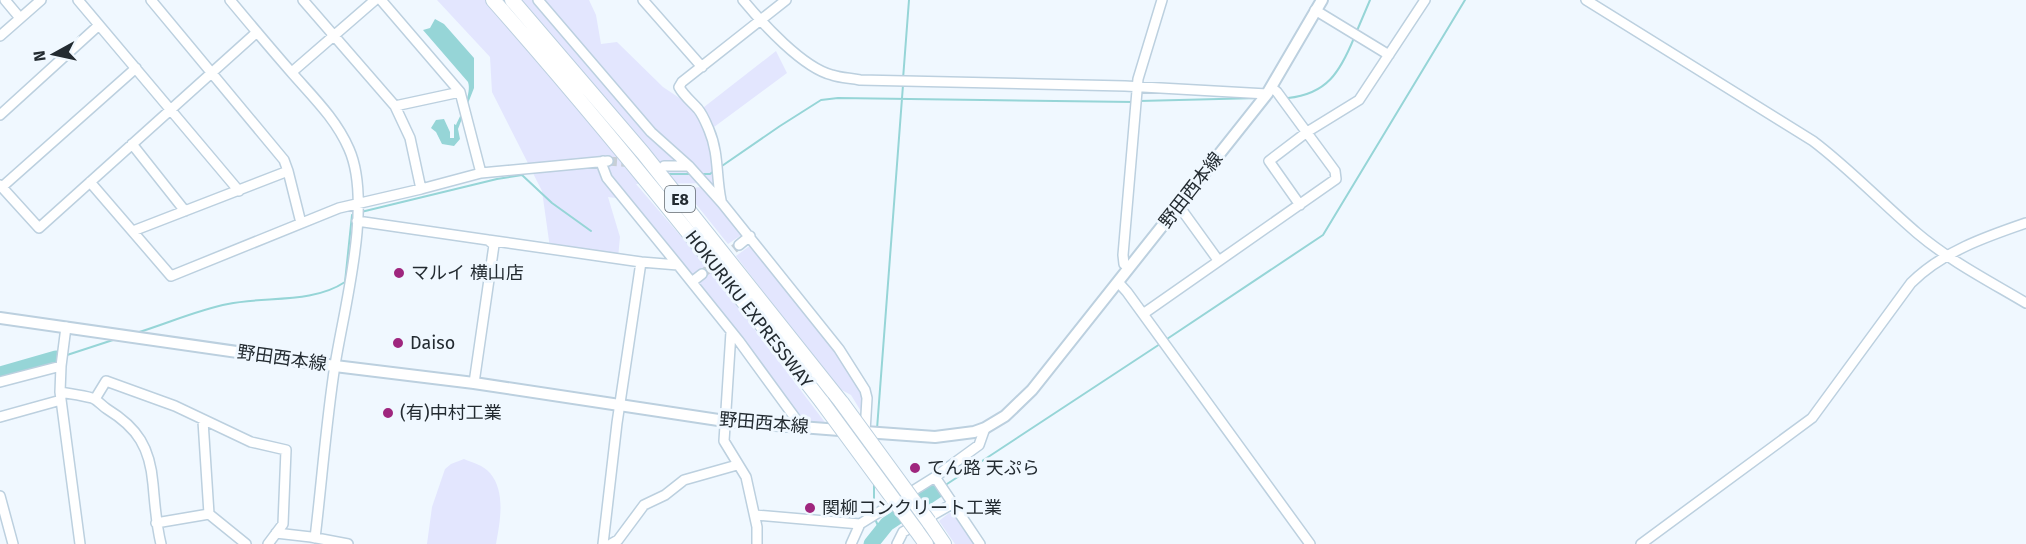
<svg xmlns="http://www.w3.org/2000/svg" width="2026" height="544" font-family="'Fira Sans','Noto Sans JP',sans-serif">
<rect width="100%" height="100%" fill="#f0f8ff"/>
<path fill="#e3e6fe" d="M437 0H589L596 15 601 44 617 42 663 87 699 111 776 51 787 73 710 130 717 183 636 184 709 269 830 429 801 426 624 199 608 197 620 237 618 258 550 248 542 191 492 92 490 57Z
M704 187 743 234 728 244 683 188Z
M751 245 835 352 858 385 863 400 862 413 851 395 836 387 736 256Z
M464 459C473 463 483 465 490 473 506 492 500 522 496 544H427L432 507 445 469 451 464Z
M949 513 953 514 974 544H955L939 521Z"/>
<path fill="#96d5d7" d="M435 19 444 24 474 58V88L458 129 460 139 454 146 442 144 436 132 431 128 436 120 444 119 450 132V138H454V124L456 125C461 114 472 93 468 82L423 30 430 28Z"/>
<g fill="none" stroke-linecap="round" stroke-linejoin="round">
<path stroke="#96d5d7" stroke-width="2" d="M1356 33 1370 0
M903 79 909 0
M1288 98C1327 94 1340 72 1354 38
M1139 101 1259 98
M719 168 780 126 821 100 838 98 1133 102
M667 174H691
M700 174H710L714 171
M361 212 497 179 522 175 552 203 591 231
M136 333C166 324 197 310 228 304 265 296 312 304 345 282L352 215 355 214
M1164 341 1323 235 1465 0
M64 356 116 339
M877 429 903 85
M944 486 1160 344
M874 510V483
M875 519 880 530"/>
<path stroke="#96d5d7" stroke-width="15" d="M0 374 56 358
M871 544 887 524 938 490"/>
<path stroke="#c7cfd6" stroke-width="9" stroke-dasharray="9 4.5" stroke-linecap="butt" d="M608 161 635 163
M702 274 739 245"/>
<defs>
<path id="minor" d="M5 0 20 18
M78 0 239 191
M151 0 284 160 288 171 301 223
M230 0C250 24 271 49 292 73 313 97 336 119 349 149 373 203 344 308 335 365 326 423 322 480 315 538
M381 0 460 92 395 106
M538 0 651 132 689 166 722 203 839 349 865 390 867 398 865 432
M643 0 702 67
M743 0C762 23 803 68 832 75 841 78 850 78 860 80L1125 86 1267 94
M1586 0 1813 141C1850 169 1882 203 1917 233 1950 261 1989 281 2026 303
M1315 10 1389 55
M0 36 41 0
M292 72 375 0
M460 92 481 173
M0 115 99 25
M132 144 185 211
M603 161 602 165 607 178 678 265
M664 166H689
M90 182 171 276 339 208 421 189 410 138 395 106 303 0
M0 185 39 228 257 32
M2 187 136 68
M421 189 481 173 608 161
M721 200C716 177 719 153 709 130 706 123 703 115 698 109 691 101 684 96 679 87L682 82 786 0
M1300 205 1269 161 1307 132 1359 100 1425 0
M1177 208 1184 213 1218 260
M357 221 488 240 494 245 474 383
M133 231 288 171
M488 240 641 262 678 265 739 341 801 426
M739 245 750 236
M1129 268 1124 264 1123 255 1138 79 1162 0
M693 281 702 274
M1118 282 1127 292 1310 544
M1143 314 1336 179 1335 171 1277 92 1272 88
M66 327 61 366 60 392 80 544
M731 332 724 441 746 477 757 527V544
M0 382 61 366
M60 392C71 394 82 395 92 398 98 400 102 406 107 409 138 428 150 448 153 484 155 505 156 524 161 544
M95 399 106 381 175 406 251 442 286 450 283 524 268 544
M0 417 61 400
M203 421 209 514 246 544
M935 477 980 544
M0 496 13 544
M755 515 860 524
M156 523 209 514
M276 533 311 537 348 544
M603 544 617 423 641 262
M611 544 618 540 644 505 665 495 684 480 737 465
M851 544 860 524 935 477 979 445 985 428
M897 544 903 532 952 504
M1641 544 1812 418 1911 283C1942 252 1985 237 2026 223"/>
<path id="major" d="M0 318 335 366 474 383 725 421 865 432 935 437 974 432 985 428 1005 416 1032 390 1267 94 1322 0"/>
<path id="highway" d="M493 0C608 130 716 265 822 402
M512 0 643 153 842 403
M929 522 944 544
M916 530 926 544"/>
</defs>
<use href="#minor" stroke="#bcd0df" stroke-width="12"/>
<use href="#major" stroke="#bcd0df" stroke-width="14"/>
<use href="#highway" stroke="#bcd0df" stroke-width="16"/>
<use href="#minor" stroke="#fff" stroke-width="9"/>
<use href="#major" stroke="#fff" stroke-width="10"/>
<use href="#highway" stroke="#fff" stroke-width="14"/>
<defs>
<path id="highway-bridge" d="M822 402 916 530
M842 403 929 522"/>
</defs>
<use href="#highway-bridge" stroke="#bcd0df" stroke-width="16" stroke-linecap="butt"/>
<use href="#highway-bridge" stroke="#fff" stroke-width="14"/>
</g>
<g fill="#9f267e" stroke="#f0f8ff" stroke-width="2">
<circle cx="399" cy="273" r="6"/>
<circle cx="398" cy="343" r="6"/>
<circle cx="388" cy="413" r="6"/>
<circle cx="915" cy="468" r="6"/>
<circle cx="810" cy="508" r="6"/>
</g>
<g text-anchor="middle" stroke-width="6" stroke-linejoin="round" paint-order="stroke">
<rect fill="#f0f8ff" stroke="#60686f" stroke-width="1.5" x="665" y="186" width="30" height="26" rx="4.5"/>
<g font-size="16" font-weight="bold" fill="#232b31">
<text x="680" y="205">E8</text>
</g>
<g font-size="18" fill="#232b31" stroke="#f0f8ff">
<text transform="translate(1191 190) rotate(-52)" y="6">野田西本線</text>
<text transform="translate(749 309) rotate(52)" y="6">HOKURIKU EXPRESSWAY</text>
<text transform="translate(282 358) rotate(8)" y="6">野田西本線</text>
<text transform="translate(764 423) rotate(5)" y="6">野田西本線</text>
</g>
<g font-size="18" fill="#232b31" stroke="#f0f8ff" text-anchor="start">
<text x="411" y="279">マルイ 横山店</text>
<text x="410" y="349">Daiso</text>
<text x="400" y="419">(有)中村工業</text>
<text x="927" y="474">てん路 天ぷら</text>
<text x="822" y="514">関柳コンクリート工業</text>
</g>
</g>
<g transform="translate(54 54) rotate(262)" stroke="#f0f8ff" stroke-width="4.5" paint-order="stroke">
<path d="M0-4.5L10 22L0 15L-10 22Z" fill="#232b31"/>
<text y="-9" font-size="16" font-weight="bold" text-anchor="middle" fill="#232b31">N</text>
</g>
</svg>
